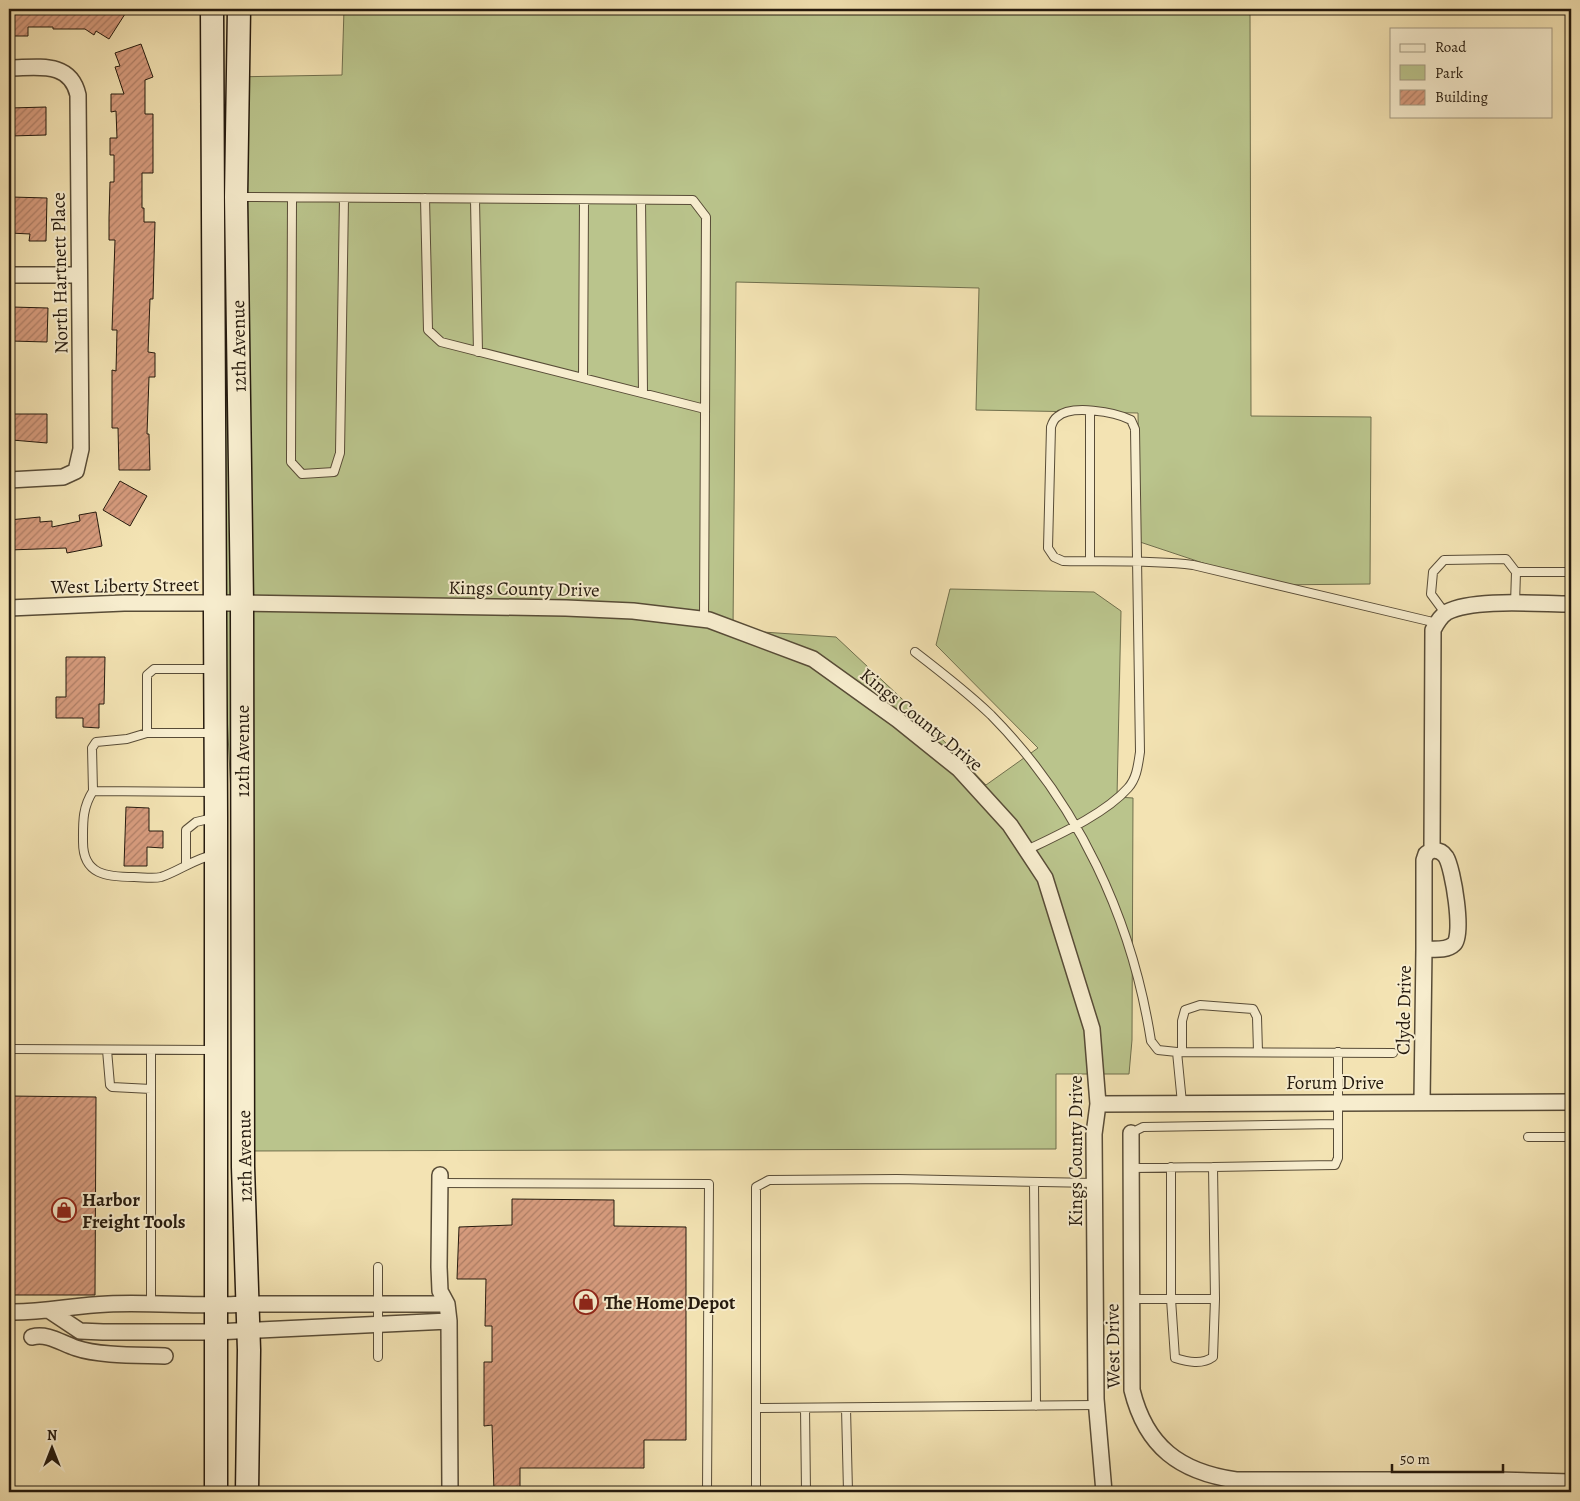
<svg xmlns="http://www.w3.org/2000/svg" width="1580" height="1501" font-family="Alegreya,serif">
<defs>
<pattern id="building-hatch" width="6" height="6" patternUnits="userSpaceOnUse" patternTransform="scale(1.25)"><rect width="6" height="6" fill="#d79c7e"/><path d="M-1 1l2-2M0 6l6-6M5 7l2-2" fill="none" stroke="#ae7e66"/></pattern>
</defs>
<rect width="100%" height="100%" fill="#f3e3b3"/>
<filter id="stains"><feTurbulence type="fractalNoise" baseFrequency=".004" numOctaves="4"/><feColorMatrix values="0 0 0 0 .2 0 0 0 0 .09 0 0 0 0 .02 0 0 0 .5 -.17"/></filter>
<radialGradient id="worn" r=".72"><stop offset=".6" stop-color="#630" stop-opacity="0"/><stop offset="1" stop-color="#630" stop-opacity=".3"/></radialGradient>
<path fill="#bac48c" stroke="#706f4d" d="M344 9H1250L1251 416 1371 417 1370 584 1269 585 1140 542 1138 413 976 410 979 288 736 282 733 630 836 637 917 713 986 785 1038 748 936 645 950 589 1094 592 1121 611 1117 797 1133 798 1132 1040 1129 1074H1056V1149L249 1151 221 595 230 77 342 75Z"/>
<path fill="url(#building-hatch)" stroke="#251a0e" d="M9 9H116L125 14 109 39 96 31 94 35 85 29H53V27H28V36H11V33H9Z
M141 44 153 77 145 80V114H153V173H142V208H144V222H155L153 299H150L148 352 155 353V377H149L147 434H149L150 470H119L118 428H112V370L116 371 117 330H112L115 240H109V218L110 182H114V155H110V138H117L116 111 111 112V94H124L115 67 120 66 115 53Z
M46 107V135L10 136V108Z
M11 197 47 198 46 241H29L30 234 10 233Z
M12 307 48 308 47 342 11 341Z
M12 414H47V443L12 440Z
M120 481 147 496 130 526 103 510Z
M96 512 102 546 67 553 66 548 9 550V520L40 517V522L52 521V527L80 521 79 515Z
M66 657H105L104 704H99V728L83 727V718H56V697H66Z
M126 807 149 808V831H163V848L147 847V866H124Z
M9 1096 96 1097 95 1295H9Z
M512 1199 614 1200V1226L686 1227V1440H644V1468H520V1492H494L492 1425 484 1426V1362H492V1326H485L486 1279H457L459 1227 512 1225Z"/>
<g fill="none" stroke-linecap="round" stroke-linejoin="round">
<defs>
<path id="service" d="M238 197 693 200 706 217 704 620
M292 198 291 462 302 474 334 472 340 453 344 198
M425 198 428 330 441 342 705 409
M475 200 478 352
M641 200 643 393
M583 378 584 200
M1090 561V411
M1516 572H1571
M1445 613 1431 594 1433 572 1444 560 1506 559 1516 572 1515 604
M915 652C941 672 967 692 991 715 1078 803 1132 919 1151 1041L1158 1050 1177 1052 1182 1103
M214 669H154L147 675V733H214
M147 733 127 739 96 742 92 748 93 791 213 792
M93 791C82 808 83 823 83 842 83 875 107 877 134 877 142 877 153 879 161 877 179 871 194 859 213 855
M1027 850C1058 835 1105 814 1128 788 1137 778 1138 765 1140 752L1135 429 1131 420C1115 412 1071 404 1057 417 1054 419 1052 424 1051 427L1048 548 1054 557 1063 561C1106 562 1150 560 1193 565L1437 623
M186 865V830L196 822 213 818
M9 1049 214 1050
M107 1050 110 1085 112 1087 151 1089
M151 1050V1304
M1177 1052 1393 1053
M1182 1052V1021L1185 1010 1200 1005 1253 1009 1257 1017 1258 1052
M1131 1133 1143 1127 1338 1124
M1528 1137H1571
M1171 1167V1299L1175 1358C1188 1362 1202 1365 1213 1357L1215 1299
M1130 1168 1213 1167
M440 1183 709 1184 707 1492
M1034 1183 1036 1406
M378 1267V1357
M1131 1299H1215L1213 1167 1335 1165 1338 1158V1052
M756 1408 1096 1405
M805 1408 806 1492
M846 1408 848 1492
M1400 1480V1492
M1440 1480V1492
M756 1492V1187L769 1180 897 1179 1094 1183"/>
<path id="minor" d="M9 68C37 68 70 60 78 95L81 449 76 471 63 477 9 480
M9 275H79
M9 608 124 603H242L566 608 633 611 709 620 813 659 898 720 959 769 1010 825 1045 878 1092 1029 1098 1104 1094 1134 1096 1399 1104 1492
M1432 850 1433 630C1436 624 1441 616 1447 612 1474 598 1540 604 1571 604
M1432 850C1438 850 1443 852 1446 857 1453 868 1464 936 1454 944 1447 951 1434 949 1424 949V860L1426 854Z
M1422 1101 1424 949
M1098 1104 1571 1102
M1131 1133 1132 1390C1146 1447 1180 1472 1236 1480H1497L1571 1482
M440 1175 439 1267 440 1291 447 1304 449 1321 450 1492
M50 1311 80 1331 103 1332H215L449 1321
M9 1312C43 1313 74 1305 108 1304 154 1302 200 1307 246 1304H447
M32 1337C48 1333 61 1343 76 1348 99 1356 140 1355 165 1356"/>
<path id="secondary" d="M212 9 216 817V1492
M239 9 236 197 242 603 243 1167 249 1350 247 1492"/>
</defs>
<use href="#service" stroke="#584c37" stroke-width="10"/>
<use href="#minor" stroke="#584c37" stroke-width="18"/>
<use href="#secondary" stroke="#251a0e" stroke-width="25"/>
<use href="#service" stroke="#f7edce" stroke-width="8"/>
<use href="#minor" stroke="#f7edce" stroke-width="15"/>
<use href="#secondary" stroke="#f7edce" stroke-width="22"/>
</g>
<defs>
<symbol id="shop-ring" viewBox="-11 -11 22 22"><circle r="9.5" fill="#f7edce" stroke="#8f2418" stroke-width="1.5"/><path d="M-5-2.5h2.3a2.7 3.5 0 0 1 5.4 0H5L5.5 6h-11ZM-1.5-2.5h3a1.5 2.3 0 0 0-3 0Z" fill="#8f2418"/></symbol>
</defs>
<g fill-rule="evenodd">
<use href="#shop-ring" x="50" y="1196" width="28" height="28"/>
<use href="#shop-ring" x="572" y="1288" width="28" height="28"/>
</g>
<g text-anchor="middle" stroke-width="4" stroke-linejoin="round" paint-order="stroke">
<g font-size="19" fill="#251a0e" stroke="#f7edce">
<text transform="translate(59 273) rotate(-91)" y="7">North Hartnett Place</text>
<text transform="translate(238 346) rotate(-91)" y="7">12th Avenue</text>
<text transform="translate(125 585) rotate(-1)" y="7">West Liberty Street</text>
<text transform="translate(524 588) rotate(1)" y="7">Kings County Drive</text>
<text transform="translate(922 719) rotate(39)" y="7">Kings County Drive</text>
<text transform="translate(242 751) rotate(-90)" y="7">12th Avenue</text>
<text transform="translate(1403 1010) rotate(-89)" y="7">Clyde Drive</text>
<text x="1335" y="1089">Forum Drive</text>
<text transform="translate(1075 1151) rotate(-90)" y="7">Kings County Drive</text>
<text transform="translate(244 1156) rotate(-91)" y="7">12th Avenue</text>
<text transform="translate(1112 1346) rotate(-91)" y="7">West Drive</text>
</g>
<g font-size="19" font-weight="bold" fill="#251a0e" stroke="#f7edce" text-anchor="start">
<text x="82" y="1206">Harbor<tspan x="82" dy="22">Freight Tools</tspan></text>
<text x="604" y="1309">The Home Depot</text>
</g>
</g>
<rect width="1580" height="1501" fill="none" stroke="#f3e3b3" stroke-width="30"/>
<rect x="10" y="10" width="1560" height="1481" fill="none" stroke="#251a0e" stroke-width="2.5"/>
<rect x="15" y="15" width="1550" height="1471" fill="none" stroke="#251a0e"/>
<rect x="1390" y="28" width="162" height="90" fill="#f7edce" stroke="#a39981"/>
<rect x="1400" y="44" width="25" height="8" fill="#f7edce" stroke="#a39981"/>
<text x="1435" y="52" font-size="15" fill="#251a0e">Road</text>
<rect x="1400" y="65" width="25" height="15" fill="#bac48c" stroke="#a39981"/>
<text x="1435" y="78" font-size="15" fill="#251a0e">Park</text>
<rect x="1400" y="90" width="25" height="15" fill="url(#building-hatch)" stroke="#a39981"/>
<text x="1435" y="102" font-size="15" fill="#251a0e">Building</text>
<g transform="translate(52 1448)" stroke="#f7edce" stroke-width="4" paint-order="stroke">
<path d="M0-4L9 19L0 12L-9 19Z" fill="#251a0e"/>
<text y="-8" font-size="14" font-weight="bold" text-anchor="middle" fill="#251a0e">N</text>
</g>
<path d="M1392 1464v8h111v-8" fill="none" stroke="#251a0e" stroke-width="2.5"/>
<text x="1400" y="1464" font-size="15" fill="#251a0e" stroke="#f7edce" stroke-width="4" paint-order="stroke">50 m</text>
<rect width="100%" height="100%" filter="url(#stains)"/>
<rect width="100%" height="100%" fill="url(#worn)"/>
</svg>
